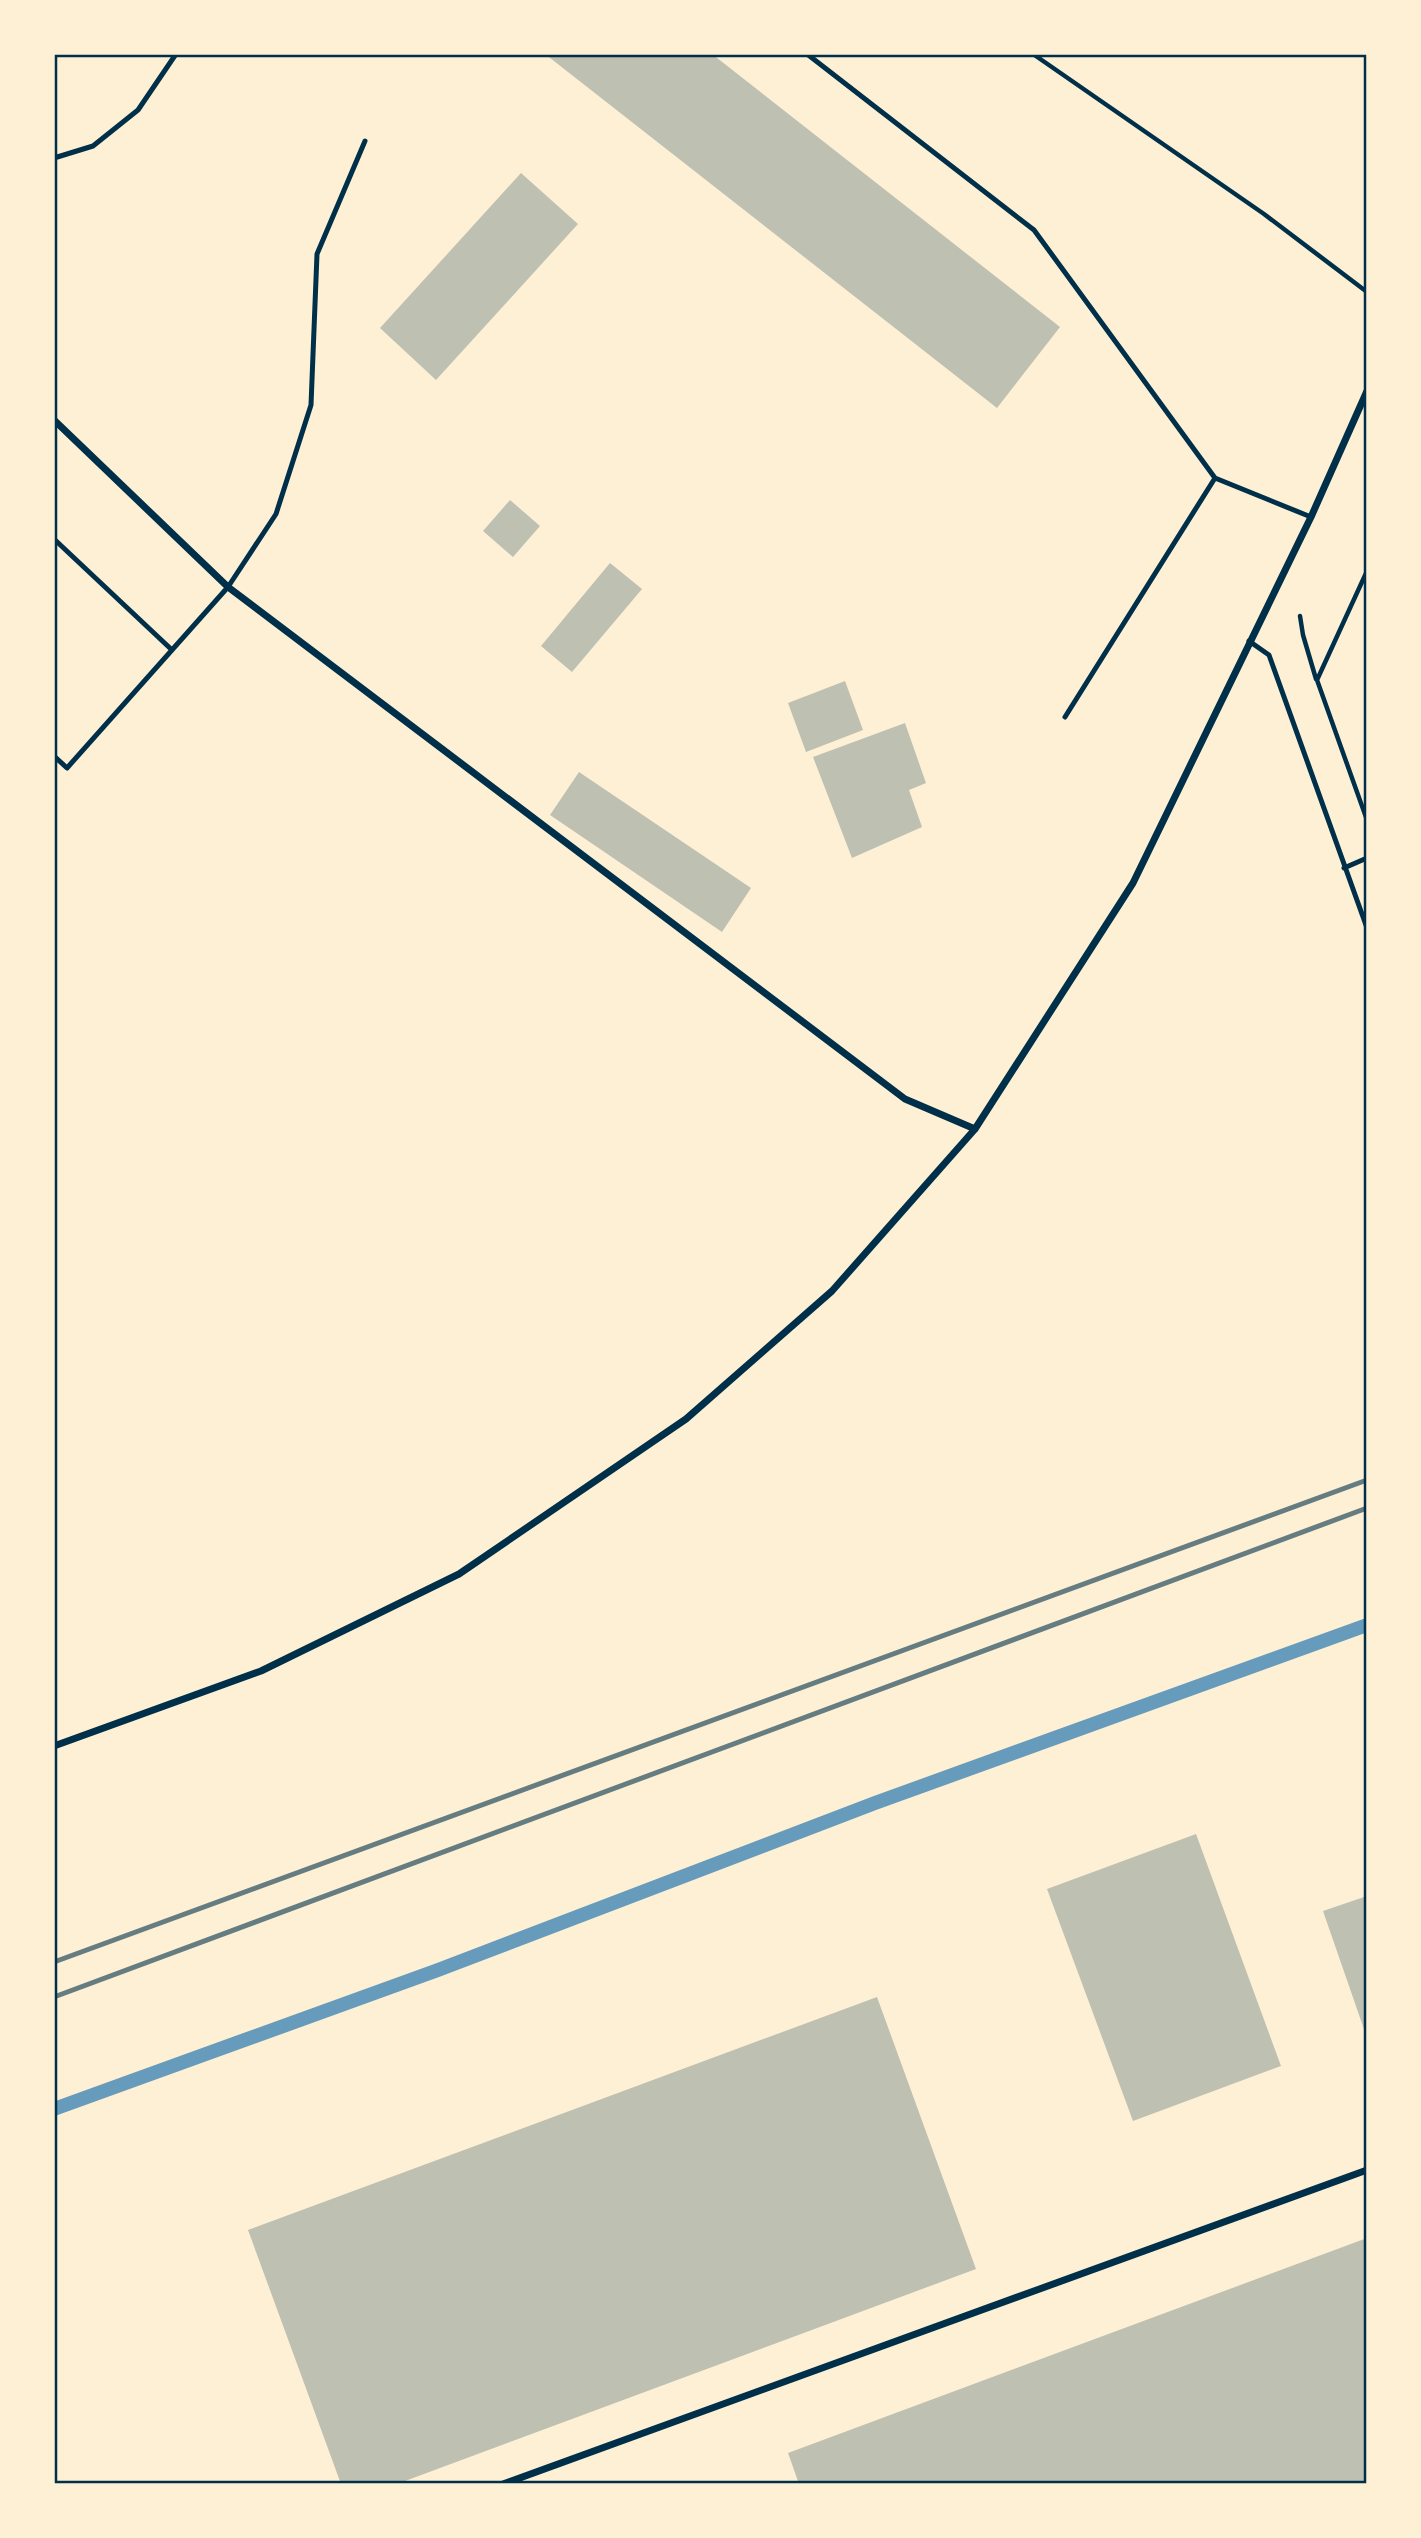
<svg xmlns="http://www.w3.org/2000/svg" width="1421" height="2538" font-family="Quicksand,sans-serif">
<rect width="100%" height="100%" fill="#fdf0d5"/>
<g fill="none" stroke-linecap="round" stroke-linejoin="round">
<path stroke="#669bbc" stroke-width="14" d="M54 2109 438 1970 875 1803 1367 1625"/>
</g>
<path fill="#bec0b2" d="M545 54H712L1060 327 997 408Z
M521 173 578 224 436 380 380 328Z
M510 500 540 526 513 557 483 531Z
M610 563 642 589 572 672 541 646Z
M845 681 863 730 806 752 788 703Z
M905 723 926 783 909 790 922 827 852 858 813 757Z
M579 772 751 888 722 932 550 815Z
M1196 1834 1281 2066 1133 2121 1047 1889Z
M1367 1896V2035H1366L1323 1911Z
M877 1997 976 2269 397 2484H341L248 2230Z
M1367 2238V2484H799L788 2453Z"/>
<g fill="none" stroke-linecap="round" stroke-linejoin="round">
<path stroke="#003049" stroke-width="4.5" d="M1033 54 1264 214 1367 292
M1367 571 1317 680 1367 820
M1300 616 1303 635 1316 679"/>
<path stroke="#003049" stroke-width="5" d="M807 54 1034 230 1215 478 1311 517
M54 158 93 146 138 110 176 54
M54 539 172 650
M1249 641 1269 655 1367 928
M1065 717 1215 478
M54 756 67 768 228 587 276 514 311 405 317 254 365 141
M1344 868 1367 858"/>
<path stroke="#003049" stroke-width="7" d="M54 420 228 587 905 1099 975 1129
M54 1746 261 1671 459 1574 686 1419 832 1291 975 1129 1133 883 1311 517 1367 391
M503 2484 1367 2170"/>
<path stroke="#657d81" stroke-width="5" d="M54 1962 1367 1480
M54 1997 1367 1508"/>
</g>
<rect width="1421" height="2538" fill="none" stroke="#fdf0d5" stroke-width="112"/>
<rect x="56" y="56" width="1309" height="2426" fill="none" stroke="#003049" stroke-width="2.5"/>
</svg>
